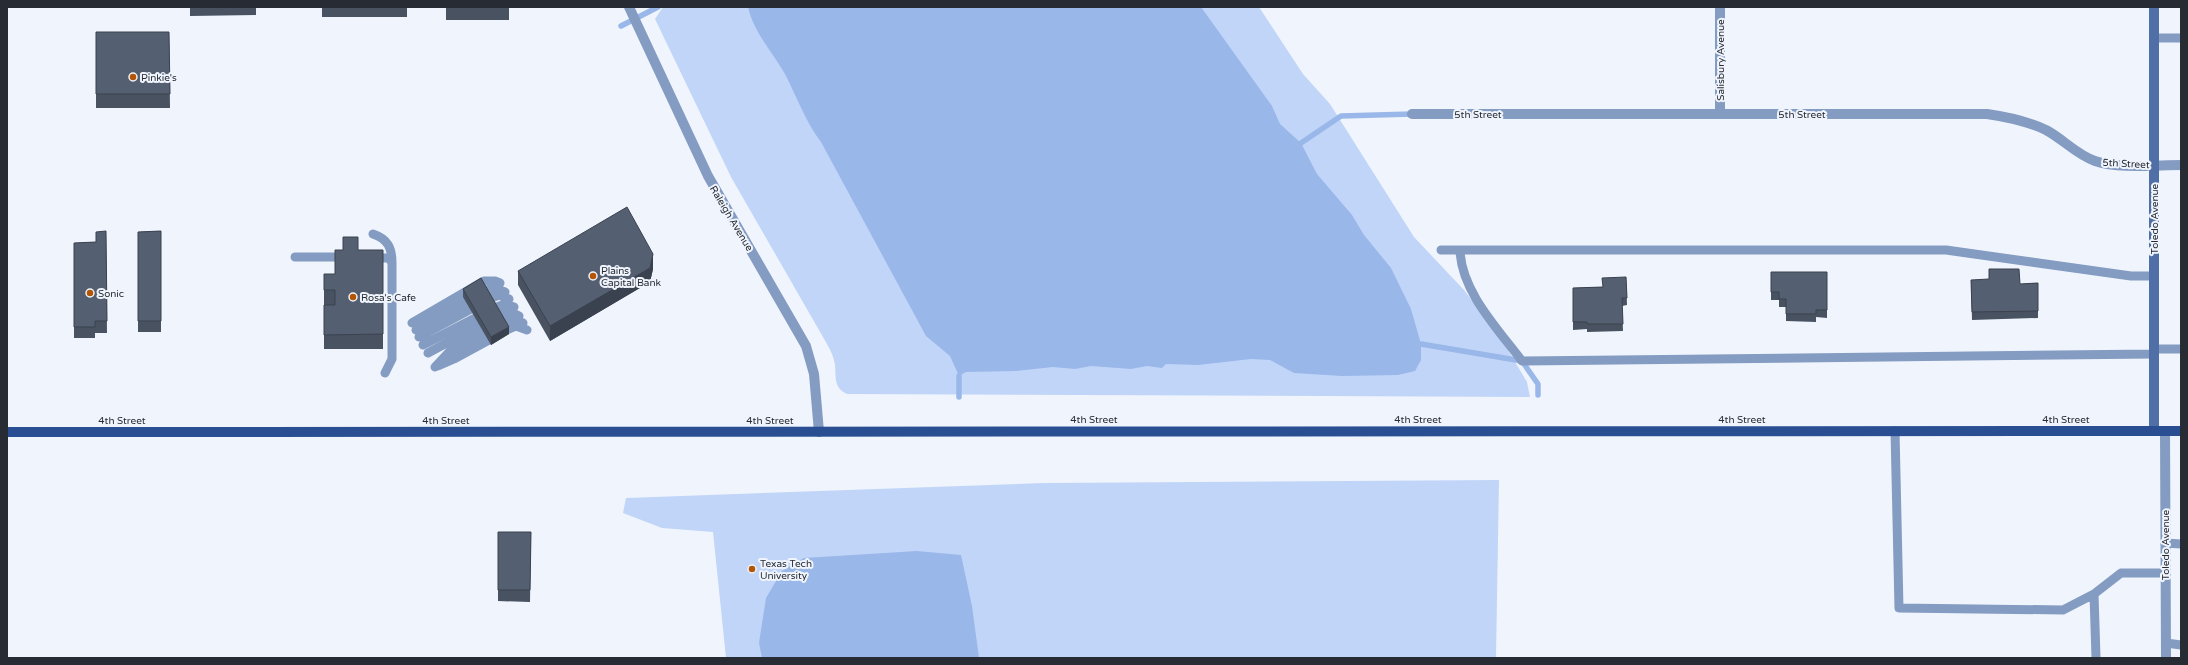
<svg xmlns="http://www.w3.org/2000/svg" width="2188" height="665" font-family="'Varela Round',sans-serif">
<rect width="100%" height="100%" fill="#f0f5fd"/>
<path fill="#c1d5f8" d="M663 7H1259L1303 74 1330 104 1414 237 1464 290 1499 335 1527 382 1530 397 847 394C834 388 836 378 835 365 834 358 831 351 827 344L731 177 655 19Z
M1499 480 1496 658H726L713 532 662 528 623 513 626 498 1044 483Z"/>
<path fill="#9ab7e9" d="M748 7H1201L1272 106 1280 124 1301 143 1317 174 1352 215 1364 235 1391 268 1411 309 1421 344V360L1415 371 1398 375 1342 376 1294 373 1270 360 1251 359 1198 365 1166 364 1162 368 1147 366 1131 369 1091 366 1075 369 1053 367 1016 371 966 372 959 376 950 356 926 336 821 142C805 121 797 97 785 74 772 51 754 33 748 7Z
M917 551 961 555 972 606 979 658H762L759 643 766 598 782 571 804 558Z"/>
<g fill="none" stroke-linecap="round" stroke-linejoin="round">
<path stroke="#9ab7e9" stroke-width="5.5" d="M621 26 658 7
M1301 143 1341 116 1412 114
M1421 344 1522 361 1538 384V395
M959 376V397"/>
<path stroke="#849bc2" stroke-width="9" d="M2154 38H2181
M373 234C388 239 392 248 392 263
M1441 250H1946L2131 276H2154
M1460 250C1461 291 1498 329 1522 361L2154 354
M295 257H343
M372 258H389L392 263V359L385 373
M485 291 494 288 505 292
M489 299 499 295 509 299
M494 308 505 304 514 307
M498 315 509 311 519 316
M502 322 513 319 523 323
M412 323 484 281H495L500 283
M416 330 466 302
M507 330 516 326 527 330
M419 337 471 309
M423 345 475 318
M2154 349H2181
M428 353 480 325
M438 366 454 359 489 340
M435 367 450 351 484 333
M1895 431 1899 608 2063 610 2094 594
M2165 543 2181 544
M2166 643 2181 645
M2096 658 2094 594 2121 573H2165"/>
<path stroke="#849bc2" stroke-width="10" d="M629 7 708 176 806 346 814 374 819 432
M1412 114H1987C2008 117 2027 121 2046 130 2063 139 2077 155 2095 161 2119 169 2156 165 2181 165
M1720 114V7
M2165 431 2166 658"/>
<path stroke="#4f6fa6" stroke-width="10" d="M2154 431V7"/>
<path stroke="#294f92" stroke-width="10" d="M7 432 2181 431"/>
</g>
<path fill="#485261" d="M190 7H256V15L190 16Z
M322 7H407V17H322Z
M446 7H509V20H446Z
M96 32H169L170 108H96Z
M106 231 107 333H95V338H74V243L96 242Z
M161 231V332H138V232Z
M358 250H383V349H324V274H335Z
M653 269 650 282 550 341 518 285V271Z
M1771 272H1827V318L1816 317V322L1786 321V307H1779V300H1771Z
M1626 277 1627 305 1622 306 1623 331 1587 332V329L1573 330V288L1602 287Z
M1971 280 2020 284 2038 283V318L1972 320Z
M463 289 509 334 491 345 463 297Z
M498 532H531L530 602 498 601Z"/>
<path fill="#3b424f" d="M653 254V269L650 282 550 341V326Z
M509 327V334L491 345V337Z"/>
<path fill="#545f71" stroke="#3b424f" d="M96 32H169L170 94H96Z
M627 207 653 254 650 268 550 326 518 271Z
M106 231 107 321H95V327H74V243L96 242V232Z
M161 231V321H138V232Z
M343 237H358V250H383V334L324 335V305H335V290H324V274H335V250H343Z
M1989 269H2019L2020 284 2038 283V311L1972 312 1971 280 1989 279Z
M1771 272H1827V310H1816V314H1786V299H1779V292H1771Z
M1626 277 1627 298H1622L1623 324H1587V322H1573V288L1603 287 1602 278Z
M481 278 509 327 491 337 463 289Z
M498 532H531L530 590H498Z"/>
<g fill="#b35505" stroke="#f0f5fd" stroke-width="1.5">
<circle cx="133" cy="77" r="4"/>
<circle cx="593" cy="276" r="4"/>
<circle cx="90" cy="293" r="4"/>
<circle cx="353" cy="297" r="4"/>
<circle cx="752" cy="569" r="4"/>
</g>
<g text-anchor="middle" stroke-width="4" stroke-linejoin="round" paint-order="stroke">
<g font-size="10" fill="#272c34" stroke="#f0f5fd">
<text transform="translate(1720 60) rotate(-90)" y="4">Salisbury Avenue</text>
<text x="1478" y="118">5th Street</text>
<text x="1802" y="118">5th Street</text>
<text transform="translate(2126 163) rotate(3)" y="4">5th Street</text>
<text transform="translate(732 218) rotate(59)" y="4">Raleigh Avenue</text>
<text transform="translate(2154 219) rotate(-90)" y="4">Toledo Avenue</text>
<text x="1094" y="423">4th Street</text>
<text x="1418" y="423">4th Street</text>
<text x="1742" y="423">4th Street</text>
<text x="2066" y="423">4th Street</text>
<text x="122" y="424">4th Street</text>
<text x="446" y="424">4th Street</text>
<text x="770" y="424">4th Street</text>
<text transform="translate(2165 545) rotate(-90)" y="4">Toledo Avenue</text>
</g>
<g font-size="10" fill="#272c34" stroke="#f0f5fd" text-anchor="start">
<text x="141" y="81">Pinkie's</text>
<text x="601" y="274">Plains<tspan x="601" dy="12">Capital Bank</tspan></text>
<text x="98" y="297">Sonic</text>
<text x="361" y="301">Rosa's Cafe</text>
<text x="760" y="567">Texas Tech<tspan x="760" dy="12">University</tspan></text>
</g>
</g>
<rect width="2188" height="665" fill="none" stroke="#272c34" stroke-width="16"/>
</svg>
